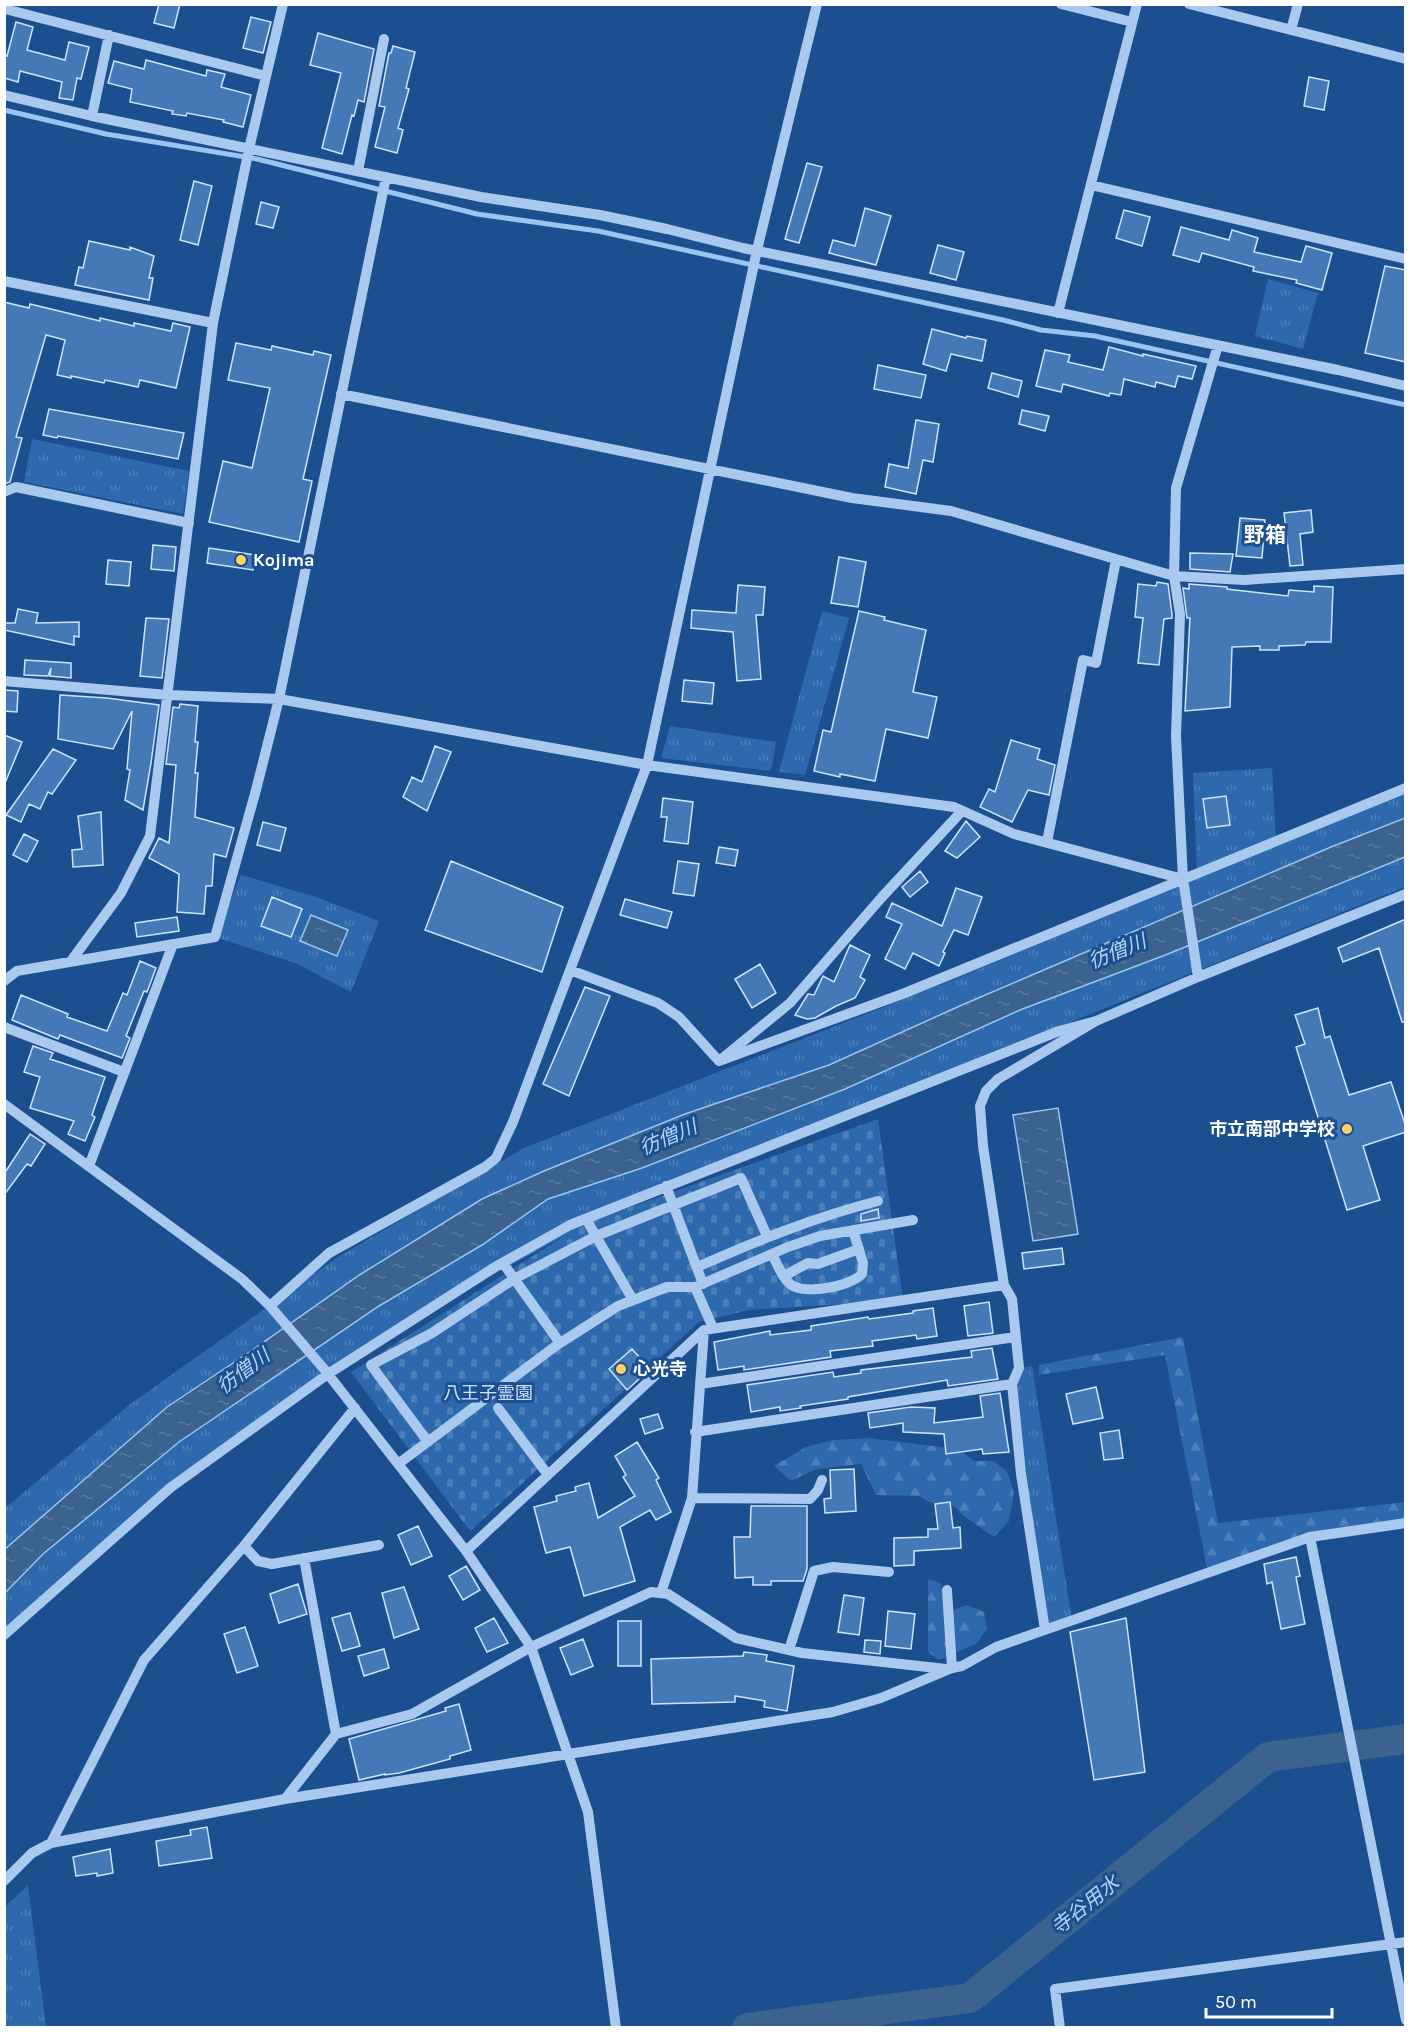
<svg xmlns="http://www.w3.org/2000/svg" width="1410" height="2032" font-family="Karla,'Noto Sans JP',sans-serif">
<defs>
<pattern id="grass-tufts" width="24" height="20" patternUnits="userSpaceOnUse" patternTransform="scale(1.5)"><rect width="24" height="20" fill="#2e69ad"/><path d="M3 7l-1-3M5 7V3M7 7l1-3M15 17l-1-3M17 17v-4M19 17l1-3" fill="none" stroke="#4d80b9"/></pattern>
<pattern id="forest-firs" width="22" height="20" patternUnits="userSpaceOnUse" patternTransform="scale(1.5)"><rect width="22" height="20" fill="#2e69ad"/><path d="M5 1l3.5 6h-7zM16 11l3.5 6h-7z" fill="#4d80b9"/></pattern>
<pattern id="cemetery-stones" width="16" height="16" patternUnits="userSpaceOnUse" patternTransform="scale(1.5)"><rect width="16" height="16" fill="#2e69ad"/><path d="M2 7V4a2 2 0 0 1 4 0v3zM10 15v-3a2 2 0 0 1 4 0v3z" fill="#4d80b9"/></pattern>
<pattern id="water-ripples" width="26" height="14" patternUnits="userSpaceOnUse" patternTransform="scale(1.5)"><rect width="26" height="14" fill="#3c6290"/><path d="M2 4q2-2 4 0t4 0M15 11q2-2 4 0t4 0" fill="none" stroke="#597aa1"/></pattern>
</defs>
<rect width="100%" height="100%" fill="#1b4f8f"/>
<path fill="url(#grass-tufts)" d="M1268 279 1318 293 1303 349 1255 336Z
M32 439 189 471 183 514 24 482Z
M822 611 849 618 805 775 779 772Z
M670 726 776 742 771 771 661 758Z
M1272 768 1276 841 1405 788V887L632 1199 381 1336 199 1467 5 1635V1508L129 1405 338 1257 524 1148 958 978 1242 856 1197 873 1193 773Z
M241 875 316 897 379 921 351 992 295 963 215 937Z
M1032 1366 1072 1621 1045 1630 1012 1384 1019 1368Z
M28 1885 46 2027H5V1907Z"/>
<path fill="url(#forest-firs)" d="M1183 1337 1218 1523 1405 1502V1523L1310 1537 1208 1573 1165 1355 1039 1375V1365Z
M869 1438 940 1447 964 1453 974 1461H994L1008 1473 1014 1493 1009 1521 994 1537 964 1516 954 1506 928 1502 920 1496 876 1495 861 1464 816 1469 791 1481 774 1466 806 1447 833 1440Z
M928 1579 940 1583 948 1612 967 1605 984 1612 987 1629 976 1644 939 1660 928 1652Z"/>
<path fill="url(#cemetery-stones)" d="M878 1119 903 1300 749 1310 699 1322 470 1531 351 1372 583 1224Z"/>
<path fill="url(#water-ripples)" stroke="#9cc4f0" stroke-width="1.5" d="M1405 818V857L1168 954 1020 1010 845 1089 642 1168 548 1199 482 1245 379 1306 179 1442 43 1554 5 1593 4 1550 167 1407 254 1349 361 1274 482 1199 544 1171 685 1114 829 1065 962 1005 1331 847Z
M311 915 348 930 337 956 300 941Z
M1058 1108 1078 1234 1033 1241 1013 1115Z"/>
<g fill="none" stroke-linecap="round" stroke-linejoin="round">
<path stroke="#9cc4f0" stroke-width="5" d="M4 110 106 134 257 159 477 214 598 231 1003 320 1041 330 1095 336 1406 405"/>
<path stroke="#3c6290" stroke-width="30" d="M747 2028 970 1998 1268 1757 1406 1739"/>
</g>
<path fill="#4478b7" stroke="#cfe3fa" stroke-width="1.5" d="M159 4H180L174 28 154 23Z
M251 17 271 22 263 53 243 48Z
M16 22 33 27 27 50 65 60 69 42 89 47 81 79 77 78 73 100 59 98 62 82 20 71 18 82 4 78V55L7 56Z
M318 33 374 49 364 102 358 100 354 116 352 115 342 154 322 148 341 73 310 65Z
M393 46 415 52 406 88 409 89 398 128 403 130 397 153 375 147 385 107 379 106 389 53H391Z
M146 60 206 76 207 70 225 74 221 87 251 95 243 127 223 122 224 120 187 113 186 116 172 114 173 111 130 102 132 89 108 83 114 61 144 69Z
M1309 77 1329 81 1324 110 1304 106Z
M807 163 822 167 799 243 785 239Z
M194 181 212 186 198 245 180 240Z
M261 202 279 207 273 228 256 224Z
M865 208 891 216 876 265 829 253 833 240 855 246Z
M1124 210 1150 217 1142 246 1116 238Z
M1181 227 1229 240 1232 230 1258 238 1254 252 1301 262 1306 246 1332 253 1322 290 1296 283 1297 280 1253 271 1254 267 1202 253 1199 262 1173 255Z
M89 241 130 250V247L154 256 149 278H153L149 300 75 285 79 267 83 268Z
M938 245 964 252 956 280 930 273Z
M1385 266 1406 270V362L1365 353Z
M4 302 29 308 30 304 100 321V318L134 326V323L171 331 173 323 190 327 176 388 140 380 138 387 105 380 104 383 71 376V378L57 375 65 340 46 335 16 437 22 438 10 482 4 484Z
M932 329 966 338 967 336 986 340 982 361 951 354 946 371 923 364Z
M236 343 271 350 272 346 313 355 314 351 331 355 303 479 312 481 299 542 209 522 223 461 252 468 270 388 228 380Z
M1109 347 1143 356V354L1196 366 1192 379 1178 376 1175 387 1156 382 1155 387 1124 379 1121 395 1110 393 1109 396 1063 384 1061 392 1036 386 1045 350 1070 355 1068 362 1103 370Z
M878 365 926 375 921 398 874 389Z
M992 373 1022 381 1018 397 988 388Z
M49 409 184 433 178 459 58 436 57 438 43 435Z
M1022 410 1049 416 1045 431 1019 424Z
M916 420 939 424 933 462 923 460 916 494 885 487 889 464 908 468Z
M1311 510 1313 532 1300 534 1303 565 1290 566 1284 513Z
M1240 518 1265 520 1262 558 1236 556Z
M153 545 176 547 174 571 151 569Z
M209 548 255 555 253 570 207 563Z
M1190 553 1233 554 1230 572 1190 569Z
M839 557 866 562 858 607 831 603Z
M108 560 131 562 129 586 106 584Z
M1157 582 1168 584 1172 614V618L1164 619 1159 665 1138 663 1143 618 1135 617 1138 584 1156 586Z
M1189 584 1227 587V589L1288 596 1289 590 1314 592V586L1333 587 1331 642H1306L1305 645 1279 646V650H1260V646L1232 647 1230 707 1185 711 1190 618H1187L1183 588 1189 589Z
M738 585 765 587 763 615H756L761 679 737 681 733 632 691 628 692 610 736 613Z
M18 609 38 613 36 623 79 622V637L74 636V645L4 630V623H15Z
M859 611 885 617 884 620 926 630 913 692 937 697 928 738 886 729 875 781 840 774V777L814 771 823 730 831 732Z
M146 618 169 619 162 678 140 676Z
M25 660 71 663V678L50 676 51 668 48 676 24 675Z
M684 680 714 683 712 704 682 701Z
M4 690 18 691 17 712 4 711Z
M60 695 107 698 159 705 151 763 143 810 125 800 130 770 127 769 132 711 113 749 58 739Z
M180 704 198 706 195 742H198L195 773H198L195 817 234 828 226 857 214 854 212 886H206L204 914 177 912 179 874 149 858 159 838 169 843 176 765 166 764 173 707 179 708Z
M4 735 22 742 5 783 4 782Z
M1011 740 1040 749 1037 759 1055 765 1049 795 1028 790 1012 822 980 807 989 789 995 792Z
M435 746 451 752 427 811 403 797 412 777 422 782Z
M53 749 76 760 52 794 48 792 40 809 29 804 21 822 6 815Z
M1226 796 1230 825 1207 828 1203 799Z
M663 798 693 802 688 844 664 841 667 817H661Z
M101 812 103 865 73 867 72 850 82 849 78 816Z
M966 821 980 837 957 858 945 851Z
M263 822 286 828 280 851 257 845Z
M24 834 38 841 27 862 13 855Z
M719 847 738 850 735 866 716 863Z
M451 861 563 907 542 972 425 930Z
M678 861 699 864 694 896 673 893Z
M920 871 928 882 910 897 902 887Z
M956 888 982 897 968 935 954 930 943 952 945 953 939 966 913 953 905 969 885 959 902 924 886 917 892 903 942 926Z
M272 897 302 909 291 937 261 926Z
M625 899 672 912 667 928 620 915Z
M177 917 179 931 137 937 135 923Z
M1406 919V1022H1402L1379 948 1343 962 1338 948Z
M850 945 870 955 860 977 865 980 855 998 836 1006 815 1018 807 1019 795 1015 808 994 814 995 823 976 834 982Z
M140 961 156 968 147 992 144 991 126 1036 130 1038 122 1058 60 1035 58 1039 12 1020 21 995 68 1014 67 1017 107 1031 123 993 127 995Z
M760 964 776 993 752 1008 735 979Z
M585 987 610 996 569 1096 543 1084Z
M1318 1008 1325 1038 1330 1036 1349 1095 1391 1082 1406 1127V1132L1363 1146 1380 1200 1347 1210 1296 1047 1305 1044 1295 1015Z
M33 1046 53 1053 50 1059 105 1077 92 1115 95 1117 85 1141 68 1134 74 1121 30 1108 40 1077 24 1072Z
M30 1134 45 1144 31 1166 27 1164 4 1195V1174Z
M878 1209 879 1218 861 1221V1214Z
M1062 1248 1064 1264 1024 1269 1022 1253Z
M989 1302 993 1333 968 1336 964 1306Z
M933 1308 937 1336 917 1339 916 1335 872 1341 873 1346 830 1351 831 1357 744 1370V1366L718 1370 714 1342 770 1331V1335L811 1330V1326L868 1317 869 1319 913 1313V1311Z
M992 1348 998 1379 948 1386 947 1380 848 1397V1399L800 1406 801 1408 780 1411V1407L751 1412 747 1385 833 1372 834 1377 861 1373V1370L972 1357 971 1351Z
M632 1349 650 1369 627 1390 609 1369Z
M1096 1387 1103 1418 1073 1424 1066 1394Z
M1000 1393 1009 1452 983 1454 982 1449 946 1454 944 1434 903 1432V1423L870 1428 868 1413 911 1407 935 1408 934 1423 983 1417 980 1396Z
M658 1414 663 1428 645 1434 640 1419Z
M1119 1430 1123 1458 1104 1460 1100 1433Z
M637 1442 659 1478 656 1480 671 1512 656 1520 650 1510 620 1527 635 1581 584 1596 570 1547 546 1553 534 1507 557 1501 556 1496 576 1491 575 1487 589 1483 598 1518 635 1496 623 1477 626 1475 615 1456Z
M854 1469 856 1511 825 1513 824 1499 831 1498 830 1470Z
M950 1502 953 1528 960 1527 961 1548 914 1551V1565L894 1566V1538L928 1537V1529H938L935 1504Z
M751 1506H807V1569L803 1581H771V1585H753V1577L735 1578 734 1537H750Z
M418 1526 432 1556 411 1565 398 1535Z
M1296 1557 1300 1576 1296 1577 1305 1624 1281 1629 1272 1582 1267 1584 1264 1564Z
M466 1566 480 1590 463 1600 449 1576Z
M298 1584 307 1614 279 1623 270 1594Z
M404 1587 419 1629 394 1638 382 1593Z
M844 1595 864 1598 859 1635 838 1632Z
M888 1611 915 1614 911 1649 885 1646Z
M350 1613 360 1646 342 1651 332 1618Z
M494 1618 508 1643 487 1652 475 1628Z
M1126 1618 1145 1772 1094 1780 1070 1632Z
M618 1621H641V1666H618Z
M245 1627 258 1666 237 1673 224 1634Z
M583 1639 593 1666 571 1675 560 1648Z
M865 1640 881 1641 880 1654 864 1652Z
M384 1649 389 1668 364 1676 358 1656Z
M744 1652 767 1655 766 1661 794 1666 787 1711 764 1707 765 1701 735 1696V1702L652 1704 651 1659 743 1656Z
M459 1704 471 1750 450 1756V1759L399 1773 385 1775V1774L359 1780 349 1739 446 1711 445 1708Z
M207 1827 212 1858 159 1866 156 1841 191 1835 190 1830Z
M110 1849 113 1873 97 1876V1873L76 1876 73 1857Z"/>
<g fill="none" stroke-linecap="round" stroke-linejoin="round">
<path stroke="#a9c9ee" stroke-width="10" d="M1061 4 1132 22
M1189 4 1406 59
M9 10 266 76
M1291 30 1298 4
M4 95 92 116 481 197 600 215 667 229 743 248 1338 370 1406 386
M92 116 109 35
M358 171 384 39
M1091 185 1406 259
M4 281 213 323
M1058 313 1137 4
M341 394 852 498 951 511 1174 576 1244 580 1406 569
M4 492 16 487 189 523
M4 681 168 695 279 699 647 765 954 807 1014 834 1183 879
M1047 842 1083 660 1096 663 1116 560
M71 961 121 893 150 836 213 323 249 149 283 4
M570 970 658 1003 679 1017 719 1061 790 1003 882 897 962 811
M1198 977 1183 879 1176 736 1180 614 1174 576 1176 488 1218 345
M4 981 17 971 215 937 256 790 279 699 386 177
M4 1027 124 1072
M719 1061 905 993 1406 788
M4 1104 242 1279 270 1306 324 1369 466 1551 531 1647 588 1812 616 2028
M89 1166 173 944
M666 1186 703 1284
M586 1219 633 1300
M772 1254C777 1263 783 1281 793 1286 810 1294 850 1286 862 1274L863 1263 853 1230
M503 1263 560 1343
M697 1267C756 1241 815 1217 878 1201
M784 1276 808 1263 818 1264 859 1249
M270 1306 329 1253 485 1167 496 1158 513 1122 647 765 757 250 817 4
M713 1328 695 1287 788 1247 820 1236 913 1220
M700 1384 1015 1337
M498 1408 548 1475
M695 1432 1012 1384
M428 1442 371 1365 432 1333 514 1279 596 1236 741 1178 767 1236
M398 1464 557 1345 618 1306 667 1287H695
M692 1498 810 1499 818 1490 822 1480
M1310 1537 1406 2020
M244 1546 258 1561 272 1564 379 1545
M466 1551 704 1330 1004 1285
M304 1558 336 1734
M947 1590 952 1668
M661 1593 692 1498 704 1330
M1045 1630 1021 1474 1012 1384 1019 1368 1012 1299 1004 1285 983 1146 980 1106 986 1091 998 1079 1096 1021 1198 977 1406 894
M4 1635 170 1488 328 1374 495 1267 570 1225 1059 1031 1096 1021
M789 1650 814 1571 833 1567 889 1572
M285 1799 336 1734 412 1714 531 1647 651 1592 668 1594 736 1638 802 1653 946 1669
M51 1843 144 1660 244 1546 355 1408
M4 1881 32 1853 51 1843 285 1799 833 1712 881 1698 952 1668 962 1666 996 1647 1310 1537 1406 1523
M1060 2028 1055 1989 1406 1942"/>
</g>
<g fill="#ffd166" stroke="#1b4f8f" stroke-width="2">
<circle cx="241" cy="560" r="6"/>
<circle cx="1347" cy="1129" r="6"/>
<circle cx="621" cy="1369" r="6"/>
</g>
<g text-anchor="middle" stroke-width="6" stroke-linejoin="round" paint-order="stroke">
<g font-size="18" font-weight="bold" fill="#fff" stroke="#1b4f8f" text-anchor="start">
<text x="253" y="566">Kojima</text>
<text x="1335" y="1135" text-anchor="end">市立南部中学校</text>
<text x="633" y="1375">心光寺</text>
</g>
<g font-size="18" fill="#cfe3fa" stroke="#1b4f8f">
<text x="488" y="1399">八王子霊園</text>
</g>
<g font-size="20" font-style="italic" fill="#b5d3f5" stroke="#1b4f8f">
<text transform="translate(1117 951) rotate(-22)" y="7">彷僧川</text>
<text transform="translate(668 1137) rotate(-23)" y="7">彷僧川</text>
<text transform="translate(243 1371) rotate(-37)" y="7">彷僧川</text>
<text transform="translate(1085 1905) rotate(-39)" y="7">寺谷用水</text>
</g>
<g font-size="21" font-weight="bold" fill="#fff" stroke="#1b4f8f">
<text x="1265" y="542">野箱</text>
</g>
</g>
<rect width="1410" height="2032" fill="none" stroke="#ffffff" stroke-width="12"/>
<path d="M1206 2008v9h126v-9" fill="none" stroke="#ffffff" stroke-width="3"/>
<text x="1215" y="2008" font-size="18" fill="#ffffff" stroke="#1b4f8f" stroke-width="4.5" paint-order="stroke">50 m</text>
</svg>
